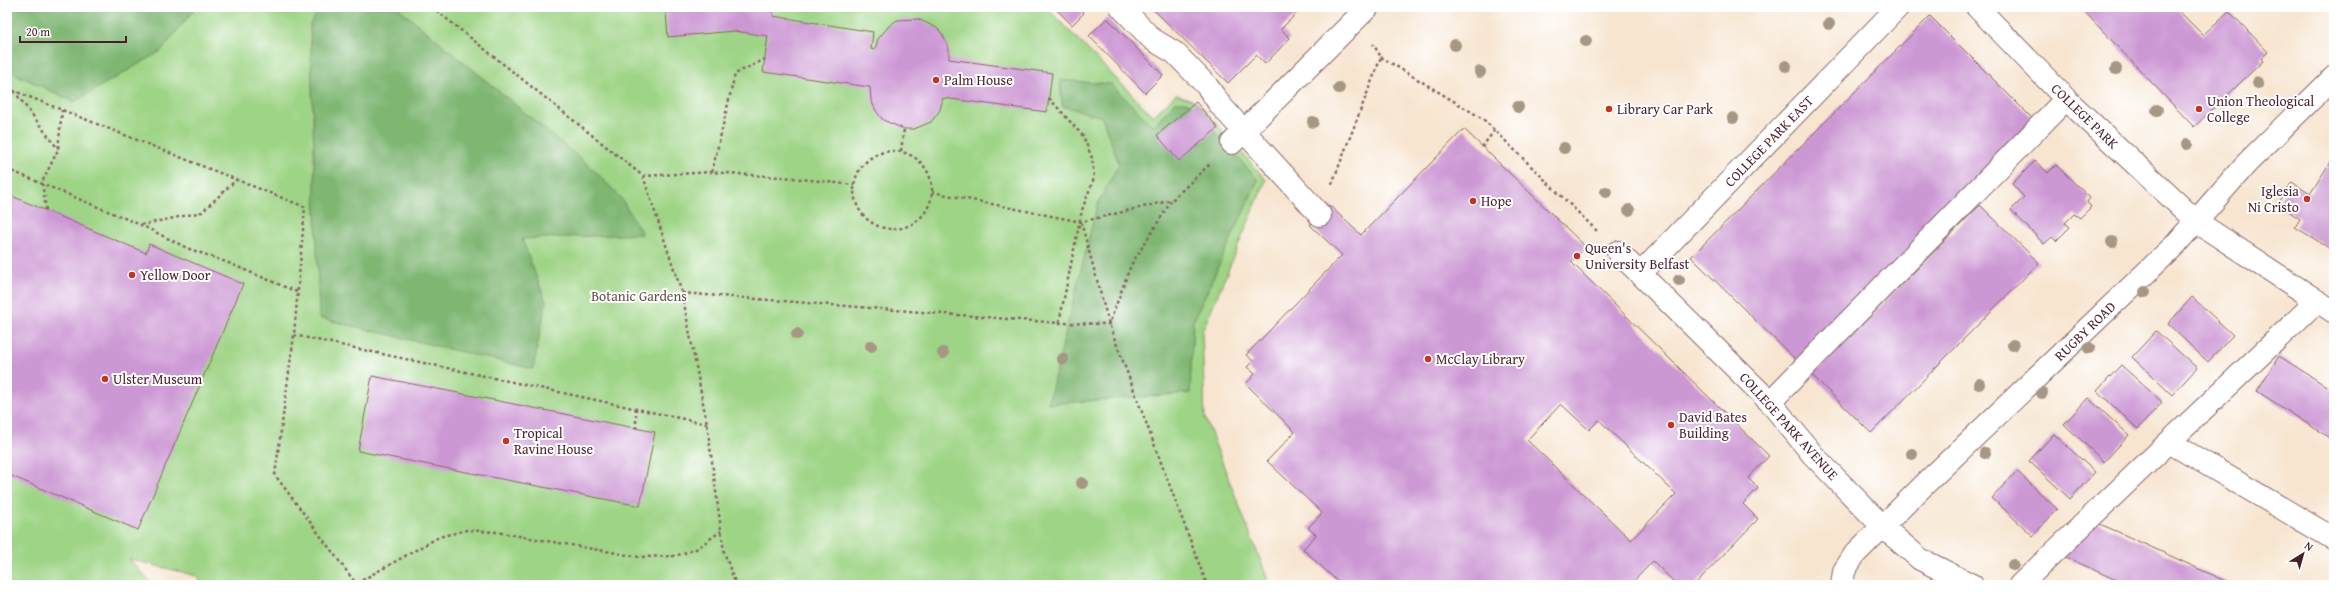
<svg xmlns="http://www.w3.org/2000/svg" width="2341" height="592" font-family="'Gentium Book Plus',serif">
<rect width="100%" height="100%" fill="#fff"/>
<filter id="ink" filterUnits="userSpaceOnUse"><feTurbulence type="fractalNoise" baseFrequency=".025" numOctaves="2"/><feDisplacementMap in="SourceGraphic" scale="8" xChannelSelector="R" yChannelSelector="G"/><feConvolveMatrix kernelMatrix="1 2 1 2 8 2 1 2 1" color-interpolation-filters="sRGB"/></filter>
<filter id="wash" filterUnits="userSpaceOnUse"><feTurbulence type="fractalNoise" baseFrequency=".012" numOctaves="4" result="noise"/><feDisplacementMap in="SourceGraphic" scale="16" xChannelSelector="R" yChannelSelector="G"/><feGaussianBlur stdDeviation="0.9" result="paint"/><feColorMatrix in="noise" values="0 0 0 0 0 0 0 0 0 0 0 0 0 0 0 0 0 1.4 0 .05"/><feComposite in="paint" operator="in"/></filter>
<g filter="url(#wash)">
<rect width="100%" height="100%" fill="#f7e5d0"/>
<path fill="#9ed485" stroke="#747a58" d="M7 7H1046L1153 116 1176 94 1197 102 1266 180 1202 332 1205 418 1270 585H202L197 576 129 559 153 585H7Z"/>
<path fill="#7eb672" stroke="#646a4e" d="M7 7H196L161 51 74 102 7 70Z
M321 7H397L593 169 621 198 642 234 522 239 546 302 533 369 319 318 310 24Z
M1060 80 1111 84 1153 126 1175 102H1188L1258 180 1193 322 1190 393 1048 404 1097 205 1119 164 1102 117 1062 106Z"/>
<g id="blocks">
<path fill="#cc98d4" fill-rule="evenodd" d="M725 7 773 11V16L873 32 871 49 875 50 878 39 889 26 897 20 918 19 937 28 943 35 949 49V59L1052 73 1047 112 943 98 940 110 931 122 914 129H904L883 120 876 111 871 100 870 87 763 72 768 36 734 31 668 37 666 11Z
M1054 7H1078L1084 13 1072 25Z
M1151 7H1303L1281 29 1290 38 1265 64 1256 55 1228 83Z
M2080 7H2175L2203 35 2229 11 2268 52 2261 59 2263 61 2194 127Z
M1930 16 2038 124 1800 364 1691 257Z
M1107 18 1163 75 1145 93 1089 36Z
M1196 102 1218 128 1179 161 1157 135Z
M1464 129 1586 247 1571 262 1769 456 1748 478 1758 488 1743 504 1758 519 1694 585H1677L1653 561 1630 585H1341L1303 549 1316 535 1308 528 1322 513 1267 461 1295 432 1246 384 1255 374 1247 367 1253 361 1246 355 1342 255 1310 225 1320 215 1329 205 1361 235ZM1561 404 1589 430 1599 420 1676 494 1631 540 1527 440Z
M2334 156V251L2295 227 2300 219 2278 204 2292 182 2310 194Z
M2035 161 2048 173 2056 165 2090 198 2087 202 2091 207 2080 218 2074 214 2065 223 2070 227 2056 241 2052 237 2044 244 2011 210 2024 197 2012 184Z
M7 194 146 253 149 244 243 284 138 530 7 474Z
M1980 205 2039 263 1871 433 1812 375Z
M2192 297 2233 335 2208 362 2168 324Z
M2156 331 2197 368 2172 395 2132 357Z
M2279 356 2334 391V441L2257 391Z
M2121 365 2162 402 2138 429 2097 391Z
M372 376 655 432 640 506 358 451Z
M2088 398 2129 435 2104 462 2064 424Z
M2054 434 2095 472 2070 499 2029 461Z
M2017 471 2057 509 2033 536 1992 498Z
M2095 522 2116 531 2234 585H2127L2057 553Z"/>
</g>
</g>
<g filter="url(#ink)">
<use href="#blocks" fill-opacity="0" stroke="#876465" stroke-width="1"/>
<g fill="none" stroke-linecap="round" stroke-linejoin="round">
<defs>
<path id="minor" d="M1121 7 1152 39 1175 53 1207 86 1221 106 1320 215
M1977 7 2066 99 2197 222 2334 312
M1232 143 1368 7
M1618 252 1770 402 1813 455 1884 528 1920 559 1972 585
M1640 274 1898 7
M2317 301 2169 442 2334 539
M1770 402 2066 99
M1842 585 1844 571 1855 554 1928 481 2175 245 2246 164 2334 77
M2020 585 2169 442"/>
</defs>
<use href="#minor" stroke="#876465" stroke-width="24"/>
<path stroke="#876465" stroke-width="2.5" stroke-dasharray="3 3" stroke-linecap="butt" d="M432 7 643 176 682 293 707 424 724 552 736 585
M1381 57 1483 119 1597 231
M7 88 305 207 294 335 275 475 357 585
M14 91 58 149
M1049 98 1083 136 1092 158 1094 178 1082 210 1059 323
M1482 147 1494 131
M901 151 904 129
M854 190a39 39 0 1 1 78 0a39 39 0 1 1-78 0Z
M7 169 141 225 187 248 226 262 297 292
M712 172 735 74 765 59
M643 176 712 172 793 178 854 185
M1332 184 1381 57 1373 44
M932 192 1081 222 1172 200 1211 163
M46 210 42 182 58 150 62 110
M1081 222 1109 324 1207 585
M141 225 202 212 236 180
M682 293 1059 323 1109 324 1131 265 1172 200
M294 335 707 424
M636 408V428
M357 583 439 537 467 530 496 532 639 557 675 556 696 549 721 531"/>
<use href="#minor" stroke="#fff" stroke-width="22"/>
</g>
<g fill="#a69684">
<circle cx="1829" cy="24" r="6"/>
<circle cx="1586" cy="41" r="6"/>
<circle cx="1455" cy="45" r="6"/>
<circle cx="1786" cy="66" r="6"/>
<circle cx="2116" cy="69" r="6"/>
<circle cx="1480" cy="72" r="6"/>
<circle cx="2258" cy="83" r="6"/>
<circle cx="1339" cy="88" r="6"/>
<circle cx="1518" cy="107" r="6"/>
<circle cx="2157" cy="110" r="6"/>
<circle cx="1733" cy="118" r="6"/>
<circle cx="1313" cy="122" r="6"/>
<circle cx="2187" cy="144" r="6"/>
<circle cx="1564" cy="148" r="6"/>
<circle cx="1606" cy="192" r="6"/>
<circle cx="1629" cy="210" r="6"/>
<circle cx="2112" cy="242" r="6"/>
<circle cx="1679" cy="280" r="6"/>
<circle cx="2145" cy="292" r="6"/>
<circle cx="797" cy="334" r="6"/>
<circle cx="2013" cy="345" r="6"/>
<circle cx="871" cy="346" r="6"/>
<circle cx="2089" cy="348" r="6"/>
<circle cx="943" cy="353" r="6"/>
<circle cx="1063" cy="359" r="6"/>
<circle cx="1979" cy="384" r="6"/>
<circle cx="2042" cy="393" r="6"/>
<circle cx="1985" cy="453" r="6"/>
<circle cx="1912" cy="454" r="6"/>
<circle cx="1082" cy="483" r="6"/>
<circle cx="2013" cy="565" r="6"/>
</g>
</g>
<g fill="#c8321e" stroke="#fff" stroke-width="1.5">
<circle cx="936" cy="80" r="4"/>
<circle cx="1609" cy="109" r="4"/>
<circle cx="2199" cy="109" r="4"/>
<circle cx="2307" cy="199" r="4"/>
<circle cx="1473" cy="201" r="4"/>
<circle cx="1577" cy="256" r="4"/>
<circle cx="132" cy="275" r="4"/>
<circle cx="1428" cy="359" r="4"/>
<circle cx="105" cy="379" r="4"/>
<circle cx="1671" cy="425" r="4"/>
<circle cx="506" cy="441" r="4"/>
</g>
<g text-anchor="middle" stroke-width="4" stroke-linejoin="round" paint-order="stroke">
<g font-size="14" fill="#4a1f2b" stroke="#fff" text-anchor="start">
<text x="944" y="85">Palm House</text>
<text x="2207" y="106">Union Theological<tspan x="2207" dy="16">College</tspan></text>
<text x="1617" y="114">Library Car Park</text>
<text x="2299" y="196" text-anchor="end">Iglesia<tspan x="2299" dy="16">Ni Cristo</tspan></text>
<text x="1481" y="206">Hope</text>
<text x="1585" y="253">Queen's<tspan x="1585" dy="16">University Belfast</tspan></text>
<text x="140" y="280">Yellow Door</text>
<text x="1436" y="364">McClay Library</text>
<text x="113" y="384">Ulster Museum</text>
<text x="1679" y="422">David Bates<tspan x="1679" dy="16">Building</tspan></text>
<text x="514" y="438">Tropical<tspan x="514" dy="16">Ravine House</tspan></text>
</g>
<g font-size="14" fill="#4a1f2b" stroke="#fff">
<text transform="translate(2085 116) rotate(44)" y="5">COLLEGE PARK</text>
<text transform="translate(1769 141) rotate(-46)" y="5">COLLEGE PARK EAST</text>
<text transform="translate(2085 331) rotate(-44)" y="5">RUGBY ROAD</text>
<text transform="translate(1789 426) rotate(48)" y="5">COLLEGE PARK AVENUE</text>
</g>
<g font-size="14" fill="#635546" stroke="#fff">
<text x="639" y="301">Botanic Gardens</text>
</g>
</g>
<rect width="2341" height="592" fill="none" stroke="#fff" stroke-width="24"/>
<g transform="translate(2303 554) rotate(37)" stroke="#ffffff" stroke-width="3" paint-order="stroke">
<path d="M0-3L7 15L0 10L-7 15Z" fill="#4a1f2b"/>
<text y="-6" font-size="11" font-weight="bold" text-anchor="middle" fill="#4a1f2b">N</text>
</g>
<path d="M20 36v6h106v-6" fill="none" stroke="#4a1f2b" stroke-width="2"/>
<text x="26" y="36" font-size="12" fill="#4a1f2b" stroke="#ffffff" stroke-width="3" paint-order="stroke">20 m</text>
</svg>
